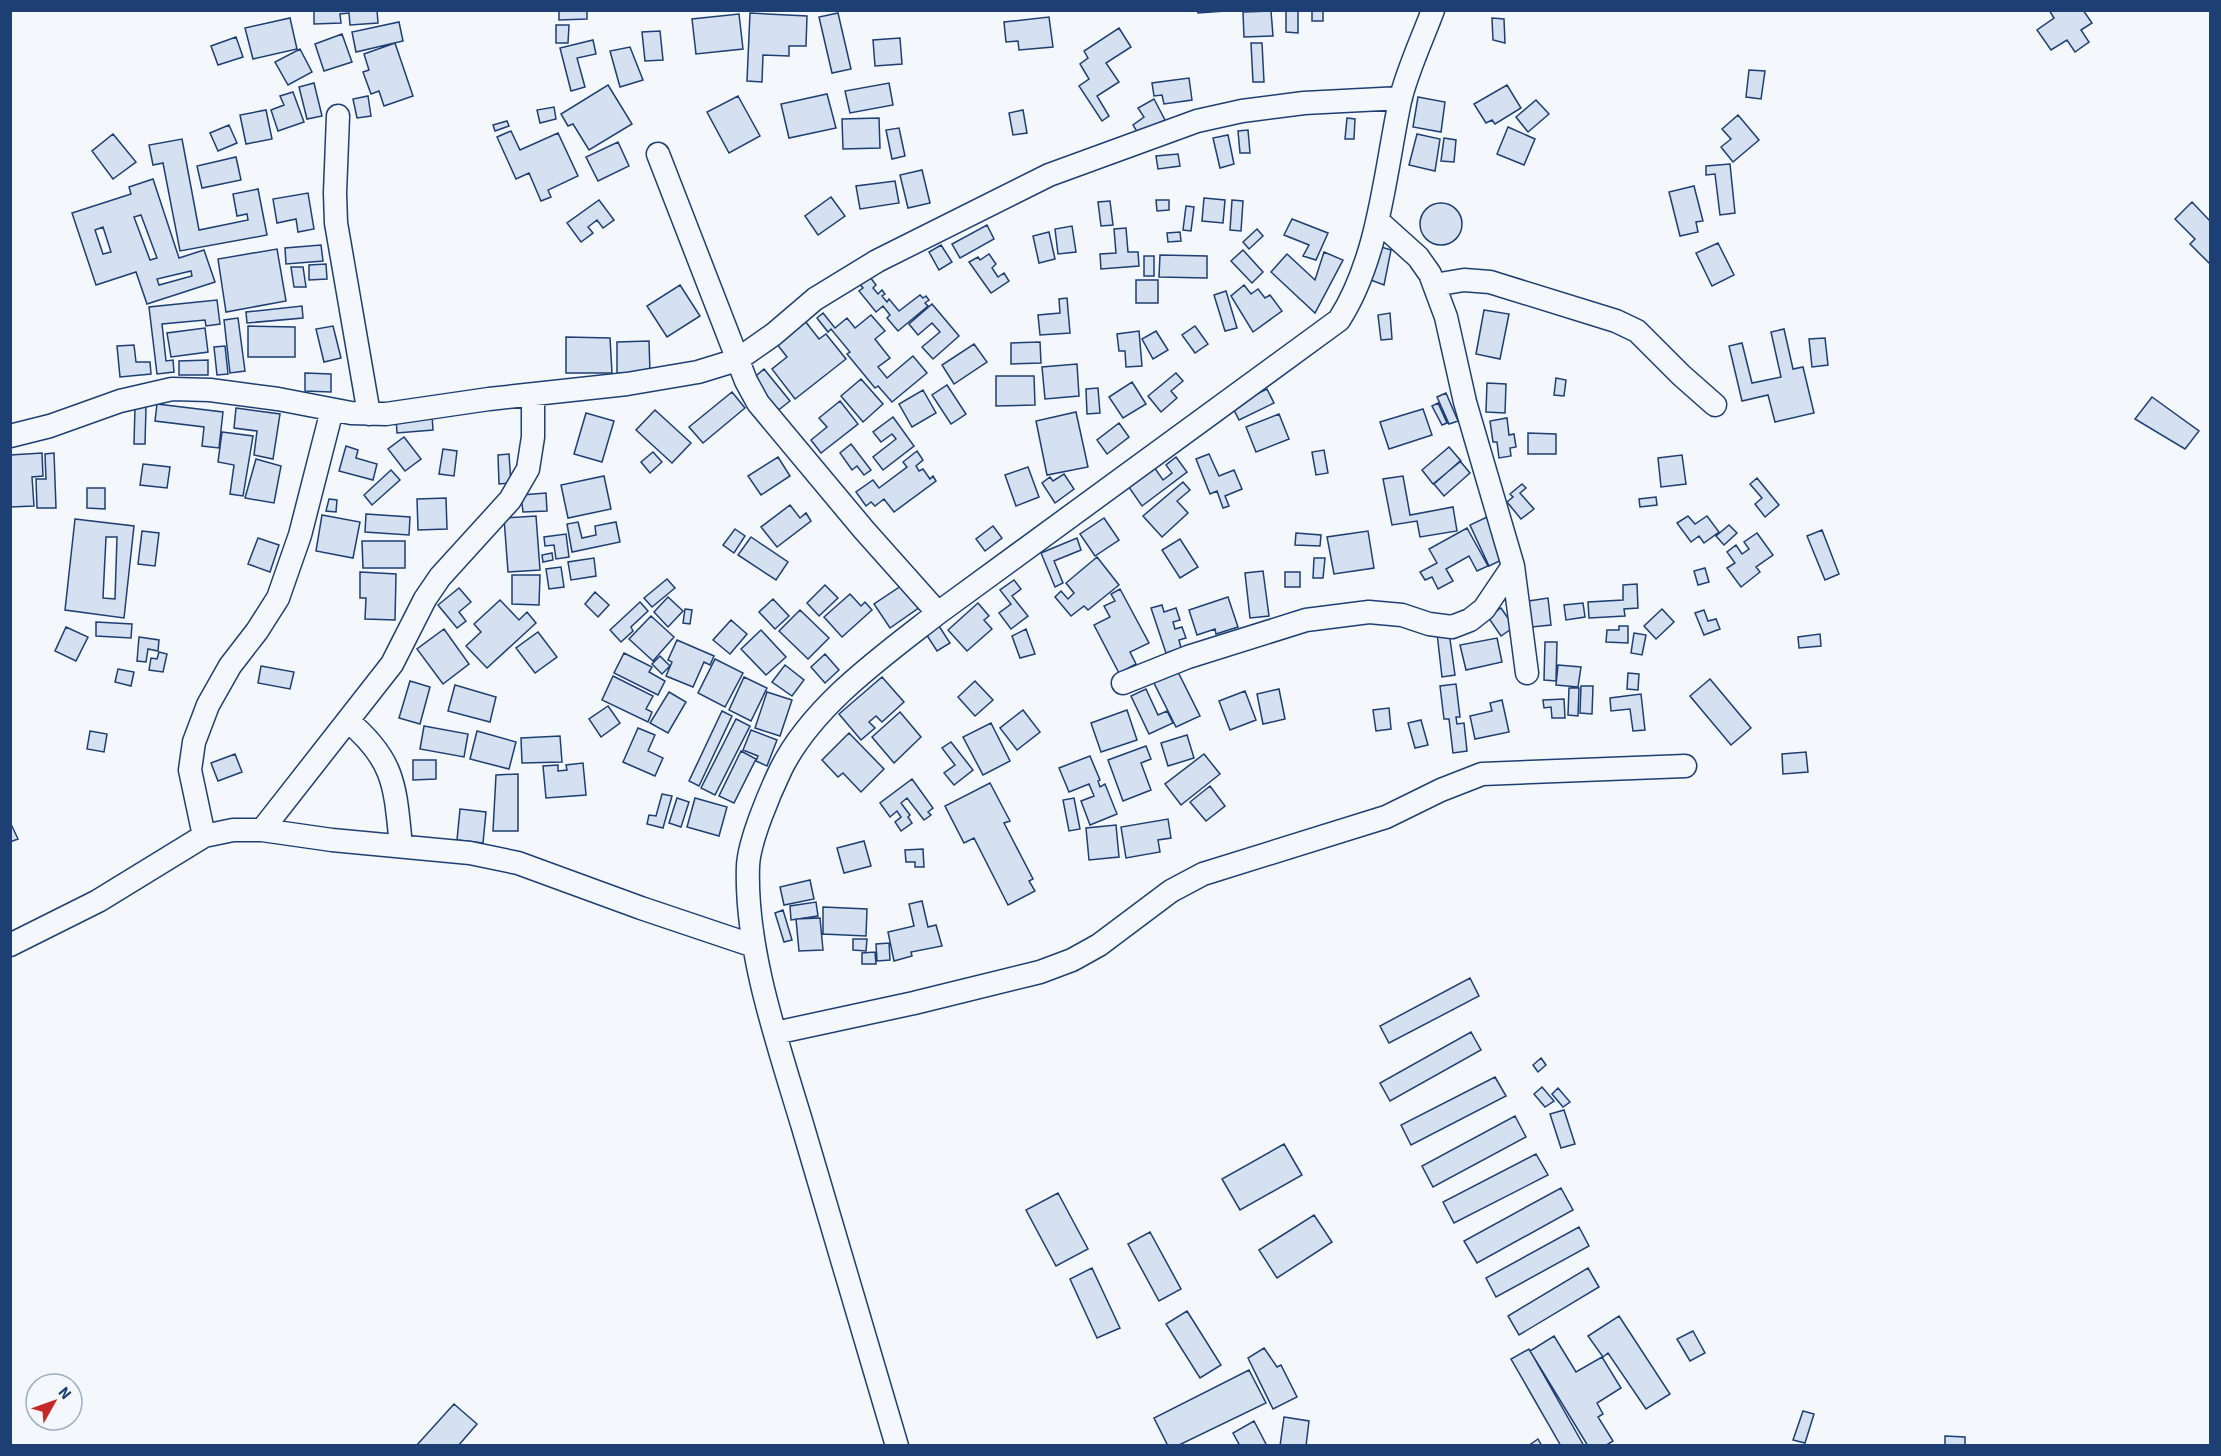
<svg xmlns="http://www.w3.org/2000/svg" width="2221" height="1456" font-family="'Source Sans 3',sans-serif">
<rect width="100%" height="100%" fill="#f4f7fb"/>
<path fill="#d5e0f0" stroke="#1d3f73" stroke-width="1.5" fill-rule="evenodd" d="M377 10 378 23 350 25 349 13 340 14 341 23 314 24V11Z
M559 10H587V19L559 20Z
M1197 10H1225V11L1198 13Z
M1286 10 1298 11V33L1286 32Z
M1312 10H1323V21H1312Z
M2049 10H2083L2092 23 2081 30 2089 42 2075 52 2067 40 2051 50 2037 30 2054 18Z
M1271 11 1273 36 1244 37 1243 12Z
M750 13 807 16 806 46H789V56L763 55 762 82 747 81Z
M838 13 851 69 832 73 819 17Z
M739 14 743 49 696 54 692 19Z
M1049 17 1053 47 1019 50 1018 41 1006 42 1004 22Z
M290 18 297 49 253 59 245 28Z
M1492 18 1504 19 1505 43 1493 40Z
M399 22 403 41 356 52 352 32Z
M556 25H569L568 43H556Z
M1119 28 1131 47 1106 63 1119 82 1097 96 1109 116 1102 121 1079 86 1089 79 1080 64 1088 58 1084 51Z
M660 31 663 60 645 61 642 32Z
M342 34 352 62 324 71 315 44Z
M236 37 243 57 218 65 211 46Z
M900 38 902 64 875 66 873 40Z
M593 40 596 54 577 58 585 87 571 91 560 48Z
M395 43 413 96 384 106 379 91 371 94 363 72 369 70 364 54Z
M1251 43H1262L1264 82H1253Z
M630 47 643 80 620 87 610 51Z
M300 49 312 72 288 85 275 62Z
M1749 70 1765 71 1761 99 1746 97Z
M1189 78 1192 100 1164 104 1162 95 1154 96 1152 83Z
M314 83 322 116 307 119 299 87Z
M889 83 893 105 850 113 845 91Z
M608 85 632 124 589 150 573 124 568 126 561 114Z
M1507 85 1521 108 1495 124 1492 120 1486 123 1474 104Z
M293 92 304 122 278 131 271 110 284 105 280 96Z
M827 94 836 128 789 138 781 104Z
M368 96 371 116 357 118 353 99Z
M738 96 760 136 729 153 707 112Z
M1418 97 1445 102 1441 132 1413 127Z
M1154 99 1165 120 1139 135 1133 125 1144 117 1138 108Z
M1536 100 1549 114 1528 132 1516 117Z
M554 107 556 119 540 123 537 110Z
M266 110 272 139 246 144 240 115Z
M1023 110 1027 133 1013 135 1009 113Z
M1738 115 1759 140 1733 162 1721 147 1731 139 1722 129Z
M879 118 880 148 843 149 842 119Z
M1347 118 1355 119 1354 139H1345Z
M507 121 509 126 495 131 493 125Z
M229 125 237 143 218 151 210 133Z
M1508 127 1535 139 1524 165 1497 154Z
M899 128 905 156 892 159 886 130Z
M1248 130 1250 153H1240L1238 131Z
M511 131 520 150 558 133 578 176 548 190 551 197 541 201 529 173 516 179 497 137Z
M113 134 136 162 113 179 92 151Z
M1417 134 1440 139 1435 171 1409 165Z
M1228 135 1234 164 1220 168 1213 138Z
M1444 138 1456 140 1454 162 1441 161Z
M182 139 199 230 248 220 247 214 237 216 233 194 258 189 267 235 180 251 163 163 153 165 149 145Z
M618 142 629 166 598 181 586 157Z
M1178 154 1180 166 1158 169 1156 156Z
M236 157 241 180 202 188 197 166Z
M1730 164 1735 213 1720 215 1715 174 1706 175V166Z
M922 170 930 203 908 208 900 175Z
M153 179 179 258 204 250 215 282 147 304 136 272 96 285 72 213 131 194 129 187ZM141 215 157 258 150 260 134 217ZM103 227 111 252 103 254 95 230ZM191 271 192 276 159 285 157 279Z
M895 181 899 203 860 209 856 186Z
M1694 186 1703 221 1696 222 1698 232 1680 236 1669 192Z
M308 193 314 229 298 232 296 219 277 223 273 199Z
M831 197 845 216 818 235 805 216Z
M1204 198 1225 200 1223 223 1202 221Z
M599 200 614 220 603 228 597 220 588 227 593 233 581 242 567 223Z
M1156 200H1169V210L1157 211Z
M1232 200 1243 201 1241 231 1230 230Z
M1110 201 1113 225 1101 226 1098 202Z
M2192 202 2210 221V264L2190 244 2195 239 2175 219Z
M1420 224a21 21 0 1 1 42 0a21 21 0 1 1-42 0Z
M1186 206 1194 207 1191 231 1183 230Z
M1292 219 1328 233 1316 260 1303 256 1309 245 1284 235Z
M987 225 994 239 960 258 952 244Z
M1072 226 1076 252 1058 254 1055 229Z
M1126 228 1128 252H1138L1139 266 1101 269 1100 254 1116 253 1114 229Z
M1257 229 1263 236 1249 249 1243 242Z
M1049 232 1055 259 1039 263 1033 236Z
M1180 232 1181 241 1168 242 1167 233Z
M1718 243 1734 275 1712 286 1696 253Z
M321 245 323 261 286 264 285 248Z
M941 245 952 262 939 270 929 252Z
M1378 246 1391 250 1384 285 1363 277Z
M277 249 286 301 226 312 218 259Z
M1243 250 1263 272 1252 283 1231 261Z
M1324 252 1343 260 1315 313 1271 272 1287 254 1315 280Z
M989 254 996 264 992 268 998 277 1004 273 1009 281 991 293 969 262 978 257 980 260Z
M1160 255 1207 256V278L1159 277Z
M1144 256H1154V276H1144Z
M326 264 327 279 309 280V265Z
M291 267H303L306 287H294Z
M867 273 876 285 873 288 878 294 882 290 885 294 882 296 887 302 889 299 899 311 920 295 923 298 926 296 929 300 925 303 928 306 898 331 887 318 890 315 883 306 876 312 859 291 863 288 857 281Z
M1136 280H1158V303H1136Z
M680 285 700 316 667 337 647 306Z
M1244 285 1251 294 1258 289 1265 298 1270 295 1282 311 1253 332 1231 296Z
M1226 291 1237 328 1225 331 1214 295Z
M1067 298 1070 333 1040 335 1038 315 1060 313 1059 299Z
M217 300 220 324 206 326 205 320 162 324 166 361 173 360 174 372 157 374 149 307Z
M932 304 959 336 933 359 922 347 940 332 932 323 918 335 909 324Z
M302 306 303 318 247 323 246 312Z
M1484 310 1509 314 1500 359 1476 354Z
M823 313 835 328 847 318 855 328 871 315 885 331 875 339 890 358 878 367 887 378 913 356 927 373 892 402 878 386 875 388 847 354 850 352 831 329 828 332 817 318Z
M1390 313 1392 339 1381 340 1378 315Z
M238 318 245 371 230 373 224 320Z
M805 321 819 339 826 334 846 359 795 399 772 369 787 357 776 343Z
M248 326 295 327V357H248Z
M333 326 341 358 324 362 316 329Z
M1195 326 1208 344 1195 353 1182 335Z
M205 328 208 352 171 357 167 333Z
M1784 329 1793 369 1803 367 1814 413 1775 422 1768 395 1742 401 1729 346 1742 343 1752 383 1781 377 1771 332Z
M1139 331 1142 366 1126 367 1125 351H1119L1117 334Z
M1156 331 1168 350 1153 359 1142 339Z
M566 337 610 338 612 373H566Z
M1825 338 1828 365 1812 367 1809 339Z
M649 341 650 373H617V342Z
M1040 342 1041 363 1011 364V343Z
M974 344 987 362 954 384 942 365Z
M134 345 136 362H150L151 374 120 377 117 346Z
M225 346 228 374 217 375 214 347Z
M208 360V375H179V361Z
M1077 364 1079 396 1045 399 1042 367Z
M764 369 790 401 776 412 750 381Z
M305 373 331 374V392L305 391Z
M1176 373 1183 381 1171 391 1177 398 1161 412 1148 396Z
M996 376H1034L1035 405 996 406Z
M1556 378 1566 380 1564 396 1554 395Z
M861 379 883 404 863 422 841 396Z
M1132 382 1146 404 1123 418 1109 397Z
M1487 383 1506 384 1505 413 1486 412Z
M947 385 966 414 951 424 932 395Z
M1098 388 1100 413 1087 414 1086 389Z
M1267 389 1274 403 1239 420 1232 406Z
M923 390 936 413 912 427 899 404Z
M732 392 745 408 703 443 689 427Z
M1446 393 1458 421 1449 424 1437 397Z
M2152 397 2199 431 2185 449 2135 419Z
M840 401 858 424 821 453 811 440 827 427 819 418Z
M1438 403 1447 423 1442 425 1432 406Z
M157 404 223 412 219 448 202 446 204 427 155 421Z
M135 406 146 407 145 444H134Z
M236 408 280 414 273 459 254 455 257 431 234 428Z
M1423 409 1432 435 1389 449 1380 422Z
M655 410 691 443 672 463 636 430Z
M1076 412 1088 467 1047 475 1036 421Z
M586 413 614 421 602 462 574 454Z
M1279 414 1289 439 1256 452 1246 427Z
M432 415 433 430 397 433 396 418Z
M893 417 914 446 883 470 873 457 896 439 892 434 881 442 873 432Z
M1507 418 1509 435 1514 434 1516 447 1510 448 1511 456 1499 458 1497 442H1493L1490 421Z
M1119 423 1129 437 1107 454 1097 440Z
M222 432 253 436 243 496 230 494 234 465 218 462Z
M1528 433 1556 434V454H1528Z
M404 437 421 459 405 471 388 449Z
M851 444 871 470 864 475 857 466 852 470 840 453Z
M346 446 358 450 356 458 377 464 373 480 339 471Z
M1449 447 1461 461 1433 484 1422 470Z
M443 449 457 451 454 476 439 474Z
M1324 450 1328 473 1316 475 1312 452Z
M917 451 923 460 916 466 919 471 923 469 930 479 933 476 936 481 894 512 884 499 875 506 871 502 866 506 856 492 873 480 879 488 907 467 903 462Z
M653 452 662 462 650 473 641 462Z
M42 453 43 476 32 477 34 506 10 507V455Z
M54 453 56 508H37L36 479H46L45 454Z
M509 454 511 483 499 484 498 455Z
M1209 454 1219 476 1234 470 1242 489 1225 496 1229 506 1223 508 1217 491 1210 494 1196 459Z
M1682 455 1686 484 1661 487 1658 458Z
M778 457 790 476 761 495 748 476Z
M1176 457 1187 472 1142 506 1126 483 1152 464 1163 480 1172 473 1166 465Z
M256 459 281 466 274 503 245 498Z
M1460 461 1470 473 1444 496 1434 484Z
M143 464 170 467 167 488 140 485Z
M1028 467 1039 497 1016 506 1005 475Z
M391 470 400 480 372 505 364 495Z
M1064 474 1074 489 1055 503 1042 483 1050 477 1053 481Z
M604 476 611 509 568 518 561 485Z
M1403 476 1410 515 1453 507 1457 531 1420 537 1417 521 1392 525 1383 479Z
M1757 478 1779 505 1765 517 1755 504 1762 498 1750 484Z
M1183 482 1190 490 1177 501 1188 513 1162 537 1143 516Z
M1522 484 1526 488 1520 493 1534 509 1521 519 1507 502 1513 497 1510 494Z
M87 488H105V509L87 508Z
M546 493 547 511 523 512 521 495Z
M1656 497 1657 505 1640 507 1639 499Z
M446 498 447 529 418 530 417 499Z
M329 499 337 500 336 512 326 511Z
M790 505 800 518 806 513 811 521 777 547 761 527Z
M366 514 410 517 409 535 365 532Z
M322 515 360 522 353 558 316 551Z
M536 516 540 570 508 572 504 518Z
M1688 516 1695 524 1707 516 1719 532 1704 543 1699 536 1691 542 1677 523Z
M1487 517 1506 558 1489 566 1470 525Z
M1104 518 1119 540 1095 556 1080 534Z
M75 519 134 526 124 618 65 610ZM106 537H117L115 599 103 598Z
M578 522 582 538 596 535 595 526 616 522 620 542 572 552 567 524Z
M1729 525 1737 533 1724 545 1716 536Z
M993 526 1002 538 985 551 976 539Z
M1467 528 1488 566 1477 571 1469 556 1446 569 1453 581 1438 589 1432 577 1425 580 1420 572 1437 563 1429 549Z
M735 529 745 536 734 553 723 545Z
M1822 530 1839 574 1825 580 1807 536Z
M142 531 159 533 155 566 138 564Z
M1368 531 1374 568 1334 574 1327 537Z
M1296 533 1321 535 1320 546 1295 545Z
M1757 533 1773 555 1756 567 1760 572 1741 587 1727 568 1735 563 1727 552 1736 545 1742 554 1749 549 1744 542Z
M566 534 569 557 556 559 554 545 545 546 544 537Z
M751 537 788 562 776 580 738 555Z
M258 538 279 545 270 572 248 564Z
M1077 538 1081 550 1054 561 1063 583 1055 587 1041 553Z
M1180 539 1198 567 1180 578 1162 550Z
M362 541H405V568H363Z
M552 553 553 560 543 562 542 555Z
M1097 557 1119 585 1088 610 1084 606 1071 616 1055 597 1061 591 1068 599 1074 593 1066 583Z
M594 558 596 576 571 580 568 562Z
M1314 558H1325L1323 578H1313Z
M561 567 564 587 549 589 546 569Z
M1705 568 1709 582 1698 585 1694 571Z
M1263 571 1269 616 1250 618 1245 573Z
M360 572 396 574 395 620 365 619 366 598H360Z
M1285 572H1300V587H1285Z
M512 575H540L539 605 512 604Z
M667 579 675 588 652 607 644 598Z
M1014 580 1021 589 1012 596 1028 616 1011 629 999 613 1011 604 1000 590Z
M904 584 920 607 890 628 874 604Z
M1637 584 1638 608 1624 609 1625 616 1589 618 1588 602 1623 600V585Z
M825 585 838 598 819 616 807 603Z
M459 588 471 602 459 612 466 621 457 628 438 605Z
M1120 589 1149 643 1130 652 1136 664 1119 673 1094 625 1110 617 1104 606 1115 601 1111 594Z
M595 592 609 605 598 617 585 604Z
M850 594 861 606 865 602 872 610 842 637 824 617Z
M668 597 683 611 668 627 654 612Z
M1228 597 1238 627 1216 634 1215 629 1197 635 1189 610Z
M1548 598 1551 625 1532 627 1529 601Z
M773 599 789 616 775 629 759 612Z
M500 600 519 620 527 612 536 623 487 668 466 646 481 632 474 624Z
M640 602 648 611 631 627 633 631 621 642 610 630Z
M978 603 989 616 984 620 992 629 967 651 948 630Z
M1583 603 1585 617 1566 620 1564 605Z
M1162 605 1164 612 1176 608 1180 620 1173 622 1175 629 1182 627 1186 638 1179 640 1181 648 1166 653 1151 608Z
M1501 608 1514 627 1501 636 1488 617Z
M685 609 692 610 690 624 683 623Z
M1662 609 1674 622 1656 639 1644 626Z
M800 610 829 638 808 659 779 631Z
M1704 610 1708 621 1716 619 1720 629 1704 635 1695 613Z
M651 616 674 637 653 661 629 639Z
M731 620 747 634 730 654 713 640Z
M96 622 132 624 131 638 96 636Z
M939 626 950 643 937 651 926 634Z
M1619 626H1628V643L1606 642 1607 630H1619Z
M66 627 88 637 76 661 55 651Z
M444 629 469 664 443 684 417 649Z
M1026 629 1035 654 1020 658 1012 636Z
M761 630 786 657 766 675 741 649Z
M538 632 557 657 535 673 516 648Z
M1449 632 1455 675 1442 677 1437 633Z
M1634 633 1646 635 1642 655 1631 653Z
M1820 634 1821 646 1799 648 1798 637Z
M139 637 159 640 158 651 148 649 146 662 137 661Z
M1497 638 1502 662 1466 670 1460 645Z
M677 640 714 656 710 665 704 662 693 687 666 676 672 662 668 660Z
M1545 642H1557L1556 681 1544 680Z
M159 652 167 654 163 672 149 670 151 658 157 659Z
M624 653 652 667 649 672 665 681 658 695 614 673Z
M825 654 839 670 825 683 811 667Z
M660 656 670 666 662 674 652 664Z
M715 659 743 673 725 707 698 693Z
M785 665 804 680 792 696 772 682Z
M1558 665 1581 667 1578 687 1556 685Z
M261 666 294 672 290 689 258 683Z
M1176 668 1200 716 1176 727 1152 679Z
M118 669 134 672 131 686 115 682Z
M1628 673 1639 674 1638 690 1627 689Z
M613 676 653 696 646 709 652 712 648 722 602 700Z
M744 677 767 688 751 721 729 710Z
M882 677 904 702 882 722 876 716 869 722 875 728 861 740 839 714Z
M1710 679 1751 728 1731 745 1690 696Z
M410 681 430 687 420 724 399 718Z
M975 681 993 700 975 716 958 697Z
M1456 684 1460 717H1456L1457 724 1464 723 1467 751 1453 753 1449 719H1444L1440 686Z
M455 685 496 697 490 722 448 711Z
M1581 686H1593L1592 714 1580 713Z
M1569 688H1579L1578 716 1568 715Z
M1146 689 1158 715 1167 711 1173 723 1149 734 1131 696Z
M1279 689 1285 719 1263 724 1257 694Z
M1245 691 1256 720 1230 730 1219 701Z
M669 692 686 702 668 733 650 723Z
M767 692 792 700 780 736 755 728Z
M1641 694 1645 730 1633 731 1630 709 1611 711 1610 698Z
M1564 699 1565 718H1552L1551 707 1544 708 1543 700Z
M1502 700 1509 732 1475 739 1470 716 1492 711 1490 703Z
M608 706 620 723 601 737 589 719Z
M1389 708 1391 729 1376 731 1373 710Z
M1023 710 1040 732 1017 750 1000 728Z
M1127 710 1137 740 1101 752 1091 723Z
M722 711 732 716 699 786 689 781Z
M900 712 921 737 894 763 872 737Z
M736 719 750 726 715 795 701 788Z
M1421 720 1428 745 1415 748 1408 723Z
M991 723 1010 761 983 775 963 737Z
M424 726 468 734 464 757 420 749Z
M638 728 655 735 648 751 663 758 655 776 623 762Z
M751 730 777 740 767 766 756 761 758 756 743 750Z
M90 731 107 734 104 752 87 749Z
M477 731 516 742 509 769 470 759Z
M849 733 884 769 861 792 843 773 838 777 822 760Z
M1187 735 1194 758 1168 766 1161 743Z
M560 736 562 762 522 763 521 738Z
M951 742 973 770 954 785 944 773 955 765 942 748Z
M1146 746 1151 759 1141 763 1151 790 1123 801 1108 760Z
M741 751 756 759 734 803 719 796Z
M1806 752 1808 772 1783 774 1782 754Z
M235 754 242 772 218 781 211 763Z
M1204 754 1220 774 1181 805 1165 784Z
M1090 756 1100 780 1098 781 1100 787 1105 784 1117 814 1090 825 1081 801 1094 796 1089 784 1069 792 1059 768Z
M413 760H436V779L413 780Z
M583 763 586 795 546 798 543 766 558 765V771L567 770 566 765Z
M518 774V831H493L496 775Z
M912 779 933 808 928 812 931 815 924 820 907 798 901 803 910 815 908 817 912 823 901 831 895 822 901 817 897 811 890 817 880 803Z
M990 783 1010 821 1004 823 1033 879 1029 881 1035 891 1008 905 974 838 964 843 945 806Z
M1210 786 1225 806 1206 821 1190 802Z
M662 794 672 796 663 828 647 824 649 815 656 816Z
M677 798 689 802 681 827 669 823Z
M695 798 727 807 719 836 687 827Z
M1074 798 1080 829 1069 831 1063 800Z
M460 809 486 812 483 843 457 840Z
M1168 819 1171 838 1158 840 1160 852 1126 858 1121 827Z
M10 822 18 839 10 842Z
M1116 825 1119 857 1089 860 1086 828Z
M864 841 871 866 844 873 837 848Z
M923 849 924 867H915V862H906L905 850Z
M810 880 814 899 784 905 780 887Z
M922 901 928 927 936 925 942 946 911 952 912 956 894 961 888 932 914 926 909 904Z
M816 902 818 916 791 920 790 906Z
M823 907 867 909 866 936 823 934Z
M783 910 792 940 784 942 775 913Z
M820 918 823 950 799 951 796 919Z
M853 939H867L866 951 853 950Z
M889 943 890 960 877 961 876 944Z
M875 952 876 964H862V953Z
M1470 978 1479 996 1389 1043 1380 1026Z
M1471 1032 1481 1050 1390 1101 1380 1083Z
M1541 1058 1546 1065 1538 1072 1533 1065Z
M1495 1077 1506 1096 1411 1145 1401 1125Z
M1542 1087 1554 1101 1545 1107 1534 1094Z
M1558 1088 1570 1102 1563 1107 1552 1094Z
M1564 1110 1575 1144 1561 1148 1550 1114Z
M1515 1116 1526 1137 1433 1187 1422 1166Z
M1284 1144 1302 1175 1240 1210 1222 1179Z
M1536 1154 1548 1175 1454 1223 1443 1202Z
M1561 1188 1573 1210 1477 1263 1464 1241Z
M1058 1193 1088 1249 1056 1266 1026 1210Z
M1314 1215 1332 1242 1277 1278 1259 1250Z
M1579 1227 1589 1246 1496 1297 1486 1278Z
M1150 1232 1181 1289 1159 1301 1128 1244Z
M1092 1268 1120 1328 1097 1338 1070 1279Z
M1588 1268 1599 1287 1519 1335 1508 1316Z
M1187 1311 1221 1365 1200 1378 1166 1324Z
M1619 1316 1670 1394 1646 1409 1608 1353 1603 1357 1588 1336Z
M1693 1331 1705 1353 1690 1361 1677 1339Z
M1554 1336 1576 1372 1602 1357 1621 1388 1597 1403 1603 1414 1598 1417 1613 1441 1605 1446H1588L1530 1351Z
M1264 1348 1277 1367 1281 1365 1297 1397 1273 1409 1248 1358Z
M1529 1349 1584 1446H1561L1511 1359Z
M1249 1370 1266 1403 1177 1446H1168L1154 1418Z
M454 1404 477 1424 458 1446H416Z
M1803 1411 1814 1414 1805 1443 1793 1440Z
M1284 1417 1309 1421 1306 1446H1280Z
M1254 1421 1267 1446H1240L1233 1433Z
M1945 1436 1965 1437V1446H1945Z
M1538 1439 1542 1446H1528Z"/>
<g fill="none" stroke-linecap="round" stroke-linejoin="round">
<defs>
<path id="minor" d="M338 116 335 193 336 223 369 414
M658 154 746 381 758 403 864 530 938 613
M1434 285 1464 280 1490 282 1616 321 1637 331 1681 375 1715 405
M10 436 50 426 120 401 172 389 210 390 278 399 351 413 386 414 489 399 627 384 698 372 737 360 774 334 815 299 877 261 1049 175 1197 121 1242 111 1304 103 1401 98
M1513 566 1527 673
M1123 683 1188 657 1306 620 1369 612 1402 615 1429 624 1452 627 1470 620 1484 609 1513 566 1465 402 1446 317 1430 274 1418 257 1378 221
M348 721C396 761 395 788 401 846
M262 830 392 664 425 599 440 577 510 500 528 469 533 437V396
M204 836 190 770 194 742 208 705 230 666 257 631 278 598 300 535 332 410
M10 945 98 901 204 836 233 830H262L332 840 470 853 518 863 641 908 754 946
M775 1033 914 1003 1040 972 1072 960 1099 945 1171 891 1203 874 1386 817 1441 790 1482 774 1685 766
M897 1446C866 1338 834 1231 802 1124 778 1044 745 950 748 866 749 841 770 792 781 769 813 705 883 656 938 613L1339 320C1379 258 1385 172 1400 101 1407 71 1422 40 1433 10"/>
</defs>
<use href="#minor" stroke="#1d3f73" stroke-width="25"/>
<use href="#minor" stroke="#f4f7fb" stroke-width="22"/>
</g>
<rect width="2221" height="1456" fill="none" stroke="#1d3f73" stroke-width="24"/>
<g transform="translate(54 1402) rotate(50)"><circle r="28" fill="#f4f7fb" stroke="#9eadc5" stroke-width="1.5"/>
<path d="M0-4.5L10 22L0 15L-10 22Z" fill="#c62828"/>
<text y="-9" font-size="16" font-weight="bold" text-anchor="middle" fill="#1d3f73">N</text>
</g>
</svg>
